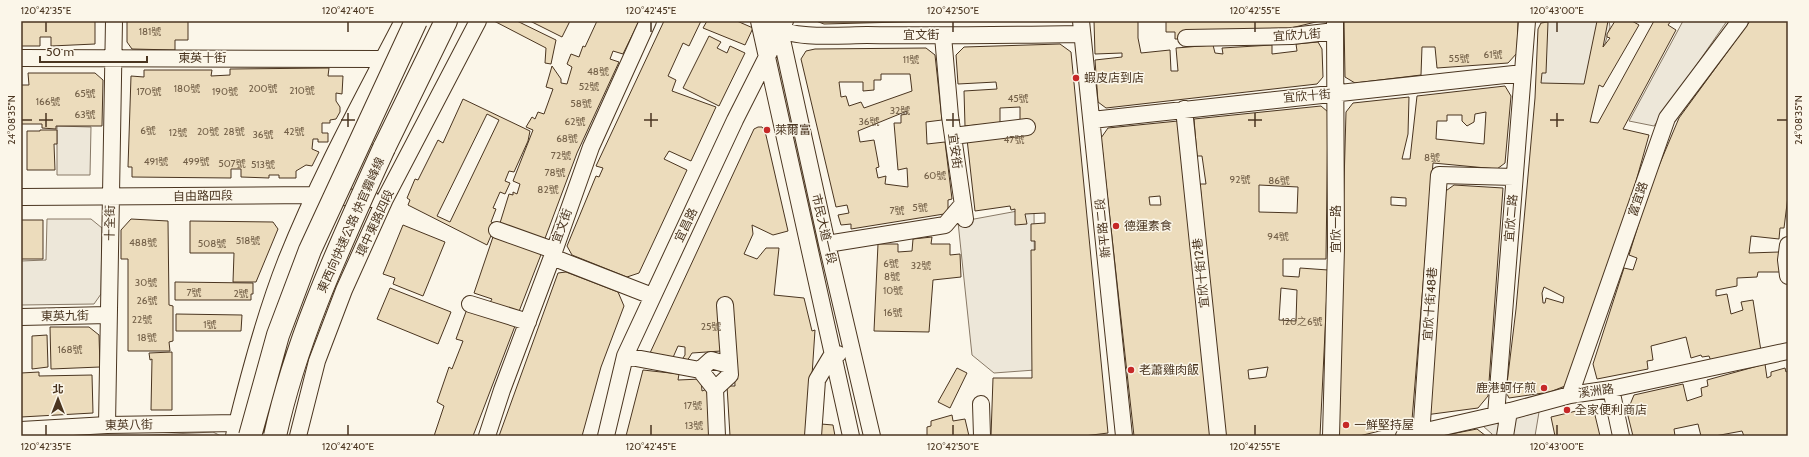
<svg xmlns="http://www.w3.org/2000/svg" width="1809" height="457" font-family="Cabin,'Noto Sans TC',sans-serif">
<rect width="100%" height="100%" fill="#fbf6e9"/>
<path fill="#ede6d9" stroke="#887966" d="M213 432 221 436H133Z"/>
<path fill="#ede7d9" stroke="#887966" d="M1545 21H1609L1610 27 1591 90 1539 89 1542 23Z
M1683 21H1727L1654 126 1629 121Z
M57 126 91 127 90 175H57Z
M1034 208 1035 370 994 373 972 355 958 222Z
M47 219H91L102 228 101 294 94 304 21 305V261L46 260Z
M1539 412 1535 436H1492V434L1483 426Z"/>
<path fill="#ecdcbc" stroke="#4a3520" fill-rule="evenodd" d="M21 21H95V44L51 46V37H40V46H21Z
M127 21H188V40H175V50L132 49 127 42Z
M494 21H517L556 40 551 64 545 63 546 48Z
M530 21H570L562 37Z
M597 21H639L623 54 613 51 610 59 619 62 577 153 544 241 500 223 509 194 513 195V192L517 194 520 184 513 181 533 130 526 127 532 117 535 119 538 112 544 114 553 89 546 87 552 66 561 79V83L567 84 572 67 567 64 571 54 579 57 583 46 585 47Z
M664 21H701L689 46 683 43 668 76 676 80 672 91 716 107 691 161 669 151 664 159 687 170 639 273 627 277 572 255 567 246 596 176 599 177 603 168 596 166Z
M707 21H737L753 28 745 45 703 28Z
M816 21H940L824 24Z
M1094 21H1138V38L1141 53 1170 50 1171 71H1178L1176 48 1213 45 1215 53 1223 54 1222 48 1272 45V54L1297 51 1296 44 1318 42 1322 49 1323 77 1317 84 1106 108 1098 102 1095 60 1122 57V53L1095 54Z
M1166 21H1320L1270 33 1181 39H1175V32H1166Z
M1344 21H1518L1517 53 1508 63 1437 68 1435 47H1422L1421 75 1355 83 1345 77Z
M1597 21H1608L1603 47 1610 38 1607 37V34L1615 21H1632L1639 25 1603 87 1599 85 1590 122 1598 123 1654 21H1671L1668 25 1676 30 1623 129 1649 135 1633 192 1569 377 1565 386 1550 392 1509 398 1506 392 1516 309 1535 98 1538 29 1541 23 1548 22 1546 73H1542L1541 83 1584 84ZM1544 287 1564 297 1563 303 1546 298 1545 303H1543L1542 293Z
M1750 21H1788V196L1784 228H1780L1779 239 1751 236 1749 253 1779 252 1780 272H1758L1757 277 1737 278V286L1716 290V296L1727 294 1731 314 1743 310 1741 302 1753 300 1761 351 1711 361 1709 356 1702 357 1701 355 1691 358 1686 337 1651 346 1653 360 1647 361 1648 369 1597 379 1593 364 1624 268 1633 270 1637 258 1629 255 1650 187 1679 118Z
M709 36 721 42 717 48 727 53 730 46 745 53 719 106 683 88Z
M1060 44 1071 52 1108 433 1084 436H991L993 378H1032L1031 250H1035V241H1031V224L1045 223V213L1025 214 1027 224 1015 225V209L1011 210 1010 206 975 211 967 139 1020 122V107L1000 108V123L965 126 964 91 997 89 996 82 958 84 956 55 964 47Z
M926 48 935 55 942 120 926 122 927 144 945 142 952 199 948 200V210L944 214 851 229V224L841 225 838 215 849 213 847 205 836 207 801 59 806 51 815 49ZM881 74H910L912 91 864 108 861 102 849 106 846 96 841 97 839 82H863V91L874 90V80H881ZM907 111V114L901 115V123H894L898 170 907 168 908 187 885 184 886 176 878 178 876 168 879 167 874 140 860 142 858 131Z
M329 68 328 76H343L342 94 336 93V101L340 107V112L336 119 330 120V123H322V133H328V142H318V139H313L312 149 319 152 312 166 306 165 296 171V178H279V175H269V178L241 177V169H231V178L132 177V167H128L131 76 144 77V70H212L211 76 230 75V69Z
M28 73H95L103 80 102 126H56V129L42 128V124H21V85H29Z
M1505 86 1511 96 1505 163 1497 169 1433 163 1412 420 1388 423V429L1359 436H1340L1337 433 1346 112 1353 103 1409 97 1408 134 1402 159H1410L1417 96ZM1486 112 1484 144 1436 139 1437 121H1447V115H1462V121L1467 126 1474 122 1475 114ZM1391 197 1406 198V206L1391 205Z
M463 99 530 131 528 141 514 172 509 171 505 181 510 183 505 194 500 192 493 208 496 209 491 222 496 224 487 245 408 205 410 200 407 198 415 179 418 180 438 140 443 143ZM487 114 499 120 450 222 437 216Z
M1321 106 1328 112 1326 259H1283V276L1299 277 1300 268 1328 270 1320 436H1224L1200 184H1206L1202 156H1197L1194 119ZM1259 185 1298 187 1297 213 1259 212ZM1281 288 1297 290 1296 321 1279 320ZM1268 367 1266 377 1249 379 1248 370Z
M1178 121 1213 436H1134L1101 138 1108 128ZM1160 196 1161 205H1150L1149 197Z
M758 127H762L765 131 788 231 773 235 752 225 753 234 744 254 757 259 766 248H779L774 295 804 298 812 331 815 330 808 436H730L727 386H735L731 301 721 351 692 353 687 361H681L685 355V347L678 346 671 362 650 353 754 129Z
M40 130H57V144H54L55 170H27V131H40Z
M1454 185 1503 188 1488 396 1478 408 1425 415 1443 193Z
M131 219 168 221 169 305 173 306V341L169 342 170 351H128V259H121V230Z
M21 220H43V259H21Z
M190 221 273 222 278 229 256 282H233L234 253H190Z
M403 225 445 242 423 296 393 284 395 278 383 274Z
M494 234 542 252 518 314 489 304 492 299 474 293Z
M932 237 931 244H950V255L960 254 961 277 933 280 929 332 874 331 878 244H898V252L912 251 913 239Z
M566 272 618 292 624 306 601 367 582 436H499L558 273Z
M175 282 253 283V294H251V300H175Z
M390 288 451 312 438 344 377 319Z
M467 309 515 326 473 436H434L444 406 437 402 449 367 452 369 463 341 456 339Z
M176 314 242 315 241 331H176Z
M50 327H89L99 335 100 367 51 369Z
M47 335 48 367 32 369V336Z
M172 352V410H151L152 359 150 360 149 353Z
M1765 364 1767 378 1771 376V372L1785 368 1786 372 1788 371V436H1744L1742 431 1715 436H1701L1698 424 1674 429 1675 436H1633L1627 412 1634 395 1683 384 1687 401 1702 396 1701 388 1708 386 1707 380Z
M957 368 967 373 950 408 938 402Z
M643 370 679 374 678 380 701 379 702 391 707 389 711 436H626Z
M39 372V376L92 375 93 413 21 417V373Z
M1593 407 1600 436H1555L1551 417Z
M952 415 953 421 965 419 969 436H927V427L931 426V421Z
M821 424 833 425 835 436H821Z
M1477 429 1486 436H1441Z"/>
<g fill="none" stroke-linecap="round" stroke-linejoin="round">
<defs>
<path id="minor" d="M759 21 851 436
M1081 21 1124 436
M772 26C794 40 841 35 867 35 939 36 1011 35 1082 34
M779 26 827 244 872 436
M943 36 950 116 965 219
M1186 38 1292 36 1335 31
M21 58 383 59
M1184 109 1218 436
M1092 120 1523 73
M953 136 1027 127
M21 197 314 195 371 199
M497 230 553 250
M827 244 945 225 962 205
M1788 245 1786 260 1788 276
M552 257 652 296
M470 304 528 322
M21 317 108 315
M625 356 700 370 715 389 717 436
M700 370 711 360 729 365
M715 389 730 375 725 305
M1611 389 1621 436
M1570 395 1667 118 1740 21
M981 404 982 436
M1496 415 1527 21
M107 425 114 21
M21 430 107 425 238 423
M234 436C248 378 264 317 286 261 319 178 362 100 403 21
M298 436 317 361 344 290 385 199 478 21
M487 436 502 390 552 257 591 147 648 21
M606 436 625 356 735 120 785 21
M813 436 817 380 832 355 838 354
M1331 436 1336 248 1335 21
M1404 436 1496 415 1570 395 1611 389 1788 351
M1421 436 1439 175 1514 177
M1505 436 1509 411"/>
<path id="highway" d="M384 148 446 21"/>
</defs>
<use href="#minor" stroke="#4a3520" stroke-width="18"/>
<use href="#highway" stroke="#4a3520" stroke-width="24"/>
<use href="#minor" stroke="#fbf6e9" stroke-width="16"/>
<use href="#highway" stroke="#fbf6e9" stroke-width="22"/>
<defs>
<path id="highway-bridge" d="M250 436 278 335 310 250 416 21
M275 436C297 335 342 241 384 148"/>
</defs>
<use href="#highway-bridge" stroke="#4a3520" stroke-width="24" stroke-linecap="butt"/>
<use href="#highway-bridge" stroke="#fbf6e9" stroke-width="22"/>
</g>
<path fill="none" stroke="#4a3520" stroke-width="1.5" d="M46 22V32M348 22V32M651 22V32M953 22V32M1255 22V32M1557 22V32M46 113V127M348 113V127M651 113V127M953 113V127M1255 113V127M1557 113V127M22 120H32M39 120H53M341 120H355M644 120H658M946 120H960M1248 120H1262M1550 120H1564M1777 120H1787M46 425V435M348 425V435M651 425V435M953 425V435M1255 425V435M1557 425V435"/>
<g fill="#c62828" stroke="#fbf6e9" stroke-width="1.5">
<circle cx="1076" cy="78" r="4"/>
<circle cx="767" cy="130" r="4"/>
<circle cx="1116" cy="226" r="4"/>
<circle cx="1131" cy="370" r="4"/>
<circle cx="1544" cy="388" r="4"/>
<circle cx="1567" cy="410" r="4"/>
<circle cx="1346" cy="425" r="4"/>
</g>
<g text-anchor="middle" stroke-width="3" stroke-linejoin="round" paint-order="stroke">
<g font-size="10" fill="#725f47">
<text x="150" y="35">181號</text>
<text x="1493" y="58">61號</text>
<text x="1459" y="62">55號</text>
<text x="911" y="63">11號</text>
<text x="598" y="75">48號</text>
<text x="589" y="90">52號</text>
<text x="187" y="92">180號</text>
<text x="263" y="92">200號</text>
<text x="302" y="94">210號</text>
<text x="149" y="95">170號</text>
<text x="225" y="95">190號</text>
<text x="85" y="97">65號</text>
<text x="1018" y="102">45號</text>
<text x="48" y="105">166號</text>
<text x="581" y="107">58號</text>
<text x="900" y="114">32號</text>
<text x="85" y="118">63號</text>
<text x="575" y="125">62號</text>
<text x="869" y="125">36號</text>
<text x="148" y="134">6號</text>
<text x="208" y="135">20號</text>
<text x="234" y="135">28號</text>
<text x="294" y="135">42號</text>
<text x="178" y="136">12號</text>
<text x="263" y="138">36號</text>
<text x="567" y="142">68號</text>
<text x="1014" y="143">47號</text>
<text x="561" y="159">72號</text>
<text x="1432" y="161">8號</text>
<text x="156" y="165">491號</text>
<text x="196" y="165">499號</text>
<text x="232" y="167">507號</text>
<text x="263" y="168">513號</text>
<text x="555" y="176">78號</text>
<text x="935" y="179">60號</text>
<text x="1240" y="183">92號</text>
<text x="1279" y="184">86號</text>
<text x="548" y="193">82號</text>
<text x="920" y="211">5號</text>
<text x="897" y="214">7號</text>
<text x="1278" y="240">94號</text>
<text x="248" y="244">518號</text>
<text x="143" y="246">488號</text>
<text x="212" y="247">508號</text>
<text x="891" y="267">6號</text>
<text x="921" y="269">32號</text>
<text x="892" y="280">8號</text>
<text x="146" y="286">30號</text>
<text x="893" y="294">10號</text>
<text x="194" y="296">7號</text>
<text x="241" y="297">2號</text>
<text x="147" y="304">26號</text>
<text x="893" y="316">16號</text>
<text x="142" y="323">22號</text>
<text x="1302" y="325">120之6號</text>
<text x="210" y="328">1號</text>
<text x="711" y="330">25號</text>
<text x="147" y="341">18號</text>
<text x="70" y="353">168號</text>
<text x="693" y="409">17號</text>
<text x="694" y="429">13號</text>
</g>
<g font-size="12" fill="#4a3520" stroke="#fbf6e9">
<text x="921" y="39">宜文街</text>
<text transform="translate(1297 35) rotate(-4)" y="4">宜欣九街</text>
<text x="202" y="62">東英十街</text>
<text transform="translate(1307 96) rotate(-5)" y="4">宜欣十街</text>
<text transform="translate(955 151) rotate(82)" y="4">宜安街</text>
<text transform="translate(203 196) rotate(-1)" y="4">自由路四段</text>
<text transform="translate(1638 199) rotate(-71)" y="4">富宜路</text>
<text transform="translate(1511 218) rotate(-85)" y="4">宜欣二路</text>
<text transform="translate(110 223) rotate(-89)" y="4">十全街</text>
<text transform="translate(375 223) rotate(-65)" y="4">環中東路四段</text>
<text transform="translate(351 225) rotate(-66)" y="4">東西向快速公路 快官霧峰線</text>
<text transform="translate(686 225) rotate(-64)" y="4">宜昌路</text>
<text transform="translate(562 226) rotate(-70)" y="4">宜文街</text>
<text transform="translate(1103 228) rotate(-96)" y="4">新平路二段</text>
<text transform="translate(824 229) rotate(77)" y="4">市民大道一段</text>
<text transform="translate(1336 229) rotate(-90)" y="4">宜欣一路</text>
<text transform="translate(1201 273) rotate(-96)" y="4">宜欣十街12巷</text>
<text transform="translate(1430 304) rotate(-86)" y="4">宜欣十街48巷</text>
<text transform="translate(65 316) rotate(-1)" y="4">東英九街</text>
<text transform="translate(1596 391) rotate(-8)" y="4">溪洲路</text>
<text transform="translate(129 425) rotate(-1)" y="4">東英八街</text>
</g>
<g font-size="12" fill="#4a3520" stroke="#fbf6e9" text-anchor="start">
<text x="1084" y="82">蝦皮店到店</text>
<text x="775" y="134">萊爾富</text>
<text x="1124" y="230">德運素食</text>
<text x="1139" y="374">老蕭雞肉飯</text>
<text x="1536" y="392" text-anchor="end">鹿港蚵仔煎</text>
<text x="1575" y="414">全家便利商店</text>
<text x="1354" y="429">一鮮堅持屋</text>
</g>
</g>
<rect width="1809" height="457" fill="none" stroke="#fbf6e9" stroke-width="44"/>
<g transform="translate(58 399)" stroke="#fbf6e9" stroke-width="3" paint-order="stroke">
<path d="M0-3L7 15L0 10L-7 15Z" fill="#4a3520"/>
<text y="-6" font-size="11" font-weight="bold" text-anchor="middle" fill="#4a3520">北</text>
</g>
<path d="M40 56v6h107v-6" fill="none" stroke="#4a3520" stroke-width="2"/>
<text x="46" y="56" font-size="12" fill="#4a3520" stroke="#fbf6e9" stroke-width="3" paint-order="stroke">50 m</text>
<rect x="22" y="22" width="1765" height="413" fill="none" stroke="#4a3520" stroke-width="1.5"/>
<g font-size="10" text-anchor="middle" fill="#4a3520">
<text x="46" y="14">120°42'35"E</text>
<text x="348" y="14">120°42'40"E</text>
<text x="651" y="14">120°42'45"E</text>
<text x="953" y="14">120°42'50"E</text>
<text x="1255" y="14">120°42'55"E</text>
<text x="1557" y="14">120°43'00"E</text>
<text transform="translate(11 120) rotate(-90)" y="4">24°08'35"N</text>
<text transform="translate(1798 120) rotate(-90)" y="4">24°08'35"N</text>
<text x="46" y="450">120°42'35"E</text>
<text x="348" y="450">120°42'40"E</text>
<text x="651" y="450">120°42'45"E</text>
<text x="953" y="450">120°42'50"E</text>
<text x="1255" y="450">120°42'55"E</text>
<text x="1557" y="450">120°43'00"E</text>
</g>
</svg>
